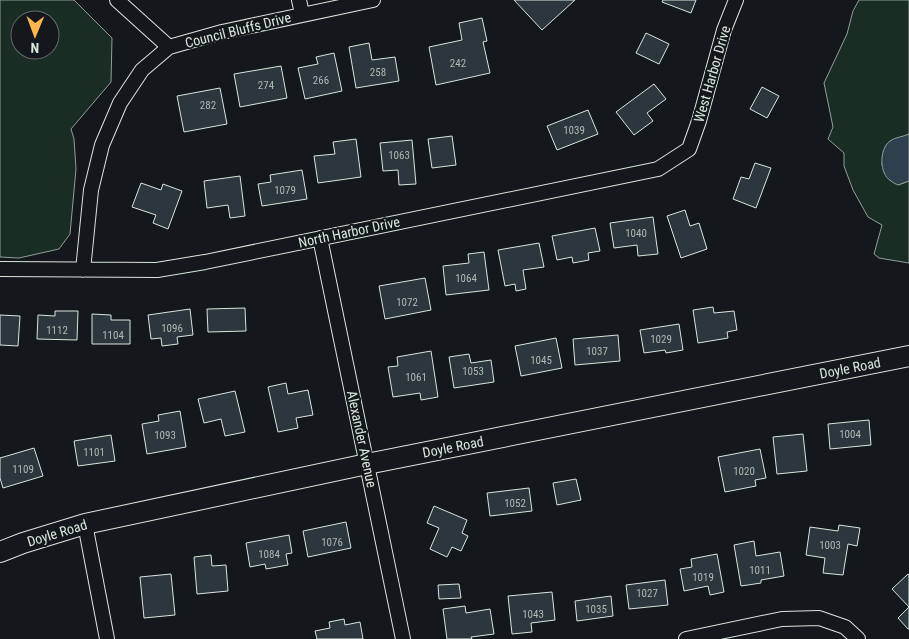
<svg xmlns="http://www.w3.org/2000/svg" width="909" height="639" font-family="'Roboto Condensed',sans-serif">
<rect width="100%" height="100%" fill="#14181c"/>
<path fill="#1a2d24" stroke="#939e99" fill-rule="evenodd" d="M0 0H74L112 38 111 82 71 129 74 139 76 169 70 234 59 249 19 258 0 257ZM20 20H50V50H20Z
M859 0H909V134L886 145 883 154 882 165 898 185 909 181V263L879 258 874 254 882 225 868 217 853 190 844 166V153L828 139 833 127 824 83 847 34 853 11Z"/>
<path fill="#2f3f4d" stroke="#939e99" d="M909 134V181L898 185C896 184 893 183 891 181 879 174 879 149 890 141 895 137 903 137 909 134Z"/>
<path fill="#2c363c" stroke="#d8e6dc" d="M514 0H575L542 30Z
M663 0H696L691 13 662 2Z
M482 18 487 41 483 42 490 73 436 85 429 47 462 40 459 23Z
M646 33 669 44 659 64 636 53Z
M369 43 372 60 395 57 399 81 356 88 349 47Z
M334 53 342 91 305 99 298 68 318 64 316 57Z
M281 66 287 98 240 107 234 74Z
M654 84 666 99 647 113 653 121 634 135 616 112Z
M762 87 779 96 767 118 750 109Z
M220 88 227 124 184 132 177 96Z
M588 110 598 134 557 150 547 126Z
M452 136 456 165 432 168 428 139Z
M356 139 361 177 318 183 314 156 335 154 333 142Z
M412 140 416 184 399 185 398 170 383 171 380 143Z
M755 163 771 168 756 208 733 199 741 177 749 179Z
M302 170 307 199 262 206 258 184 271 182 270 175Z
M240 176 245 216 230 218 228 205 207 208 204 181Z
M141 183 161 190 163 184 182 191 168 229 153 223 156 215 132 207Z
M685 210 690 226 699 223 707 249 681 258 667 216Z
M653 217 658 254 638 256 637 245 614 248 610 223Z
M595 228 600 251 588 253 589 260 573 263 572 257 557 260 552 236Z
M539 243 544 267 523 270 526 289 516 291 515 284 505 286 498 250Z
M484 252 489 290 446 295 443 266 469 263 468 254Z
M425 278 431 310 385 319 379 286Z
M713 307 714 313 734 311 737 330 727 332 728 338 698 343 693 310Z
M245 308 246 331 208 332 207 309Z
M190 309 193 335 177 337 178 344 162 346 161 338 151 339 148 315Z
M55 311H78L77 340 37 339 38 315 55 316Z
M92 314 111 315V320H130V344H92Z
M0 315 20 316 18 346 0 345Z
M679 324 683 350 666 353 665 350 644 353 640 330Z
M618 335 620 361 575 365 573 339Z
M556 338 562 368 521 376 515 346Z
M431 351 438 397 421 400 420 393 393 397 388 367 398 366 397 357Z
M469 354 471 363 491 360 494 382 454 388 449 357Z
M286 383 288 394 308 390 313 415 296 418 298 428 278 432 268 387Z
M235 391 245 432 225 436 221 419 204 423 198 399Z
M180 411 186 447 147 454 142 424 159 421 158 415Z
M869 420 871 445 830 449 828 424Z
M803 434 807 471 777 474 773 437Z
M111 435 115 461 78 466 74 441Z
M34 448 43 476 3 488 0 478V458Z
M760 449 766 478 755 480 756 486 725 492 718 457Z
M576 479 581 500 557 505 553 483Z
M529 488 532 511 490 516 487 493Z
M434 506 467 520 462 533 468 536 461 551 452 547 447 557 430 549 439 528 427 523Z
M346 522 351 548 308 557 303 531Z
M839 525 860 528 857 546 848 544 843 575 823 573 825 558 806 555 810 527 838 531Z
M289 535 292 553 286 554 288 565 266 569 265 564 250 567 246 543Z
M754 541 756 556 780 552 784 576 761 580V583L741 586 734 545Z
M717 554 724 592 710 595 708 586 684 591 680 569 692 567 691 559Z
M211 555 212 566 226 565 228 591 197 594 194 557Z
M171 574 175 615 144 618 140 577Z
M908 574 909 575V629H908L898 618 909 607 892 589Z
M665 580 668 605 629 609 626 585Z
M459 584 461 598 439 599 438 585Z
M552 592 555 620 531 623 532 632 512 634 508 596Z
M611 596 613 616 577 621 575 601Z
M465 606 466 613 490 609 494 634 471 637 472 639H447L443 609Z
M344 619 345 625 360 622 363 639H317L315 631 330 628 329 622Z"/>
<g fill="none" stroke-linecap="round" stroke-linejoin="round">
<defs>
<path id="minor" d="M117 0 169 47
M299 0 302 14
M320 238 403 639
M0 269 157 270 205 262 658 169 689 149 699 121 724 30 736 0
M83 270 91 190 102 145 120 103 142 70 169 47 222 32 373 0
M85 524 107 639
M686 639 782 619 819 618 845 627 858 639"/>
<path id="secondary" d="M0 552 23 543 85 524 367 464 909 356"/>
</defs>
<use href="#minor" stroke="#d8e6dc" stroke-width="16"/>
<use href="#secondary" stroke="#d8e6dc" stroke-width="22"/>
<use href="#minor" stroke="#14181c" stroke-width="14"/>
<use href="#secondary" stroke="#14181c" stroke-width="20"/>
</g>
<g text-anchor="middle" stroke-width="4" stroke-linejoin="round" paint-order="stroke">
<g font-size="11" fill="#adbab4">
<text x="458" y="67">242</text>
<text x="378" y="76">258</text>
<text x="321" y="84">266</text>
<text x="266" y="89">274</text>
<text x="208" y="109">282</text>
<text x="574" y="134">1039</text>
<text x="399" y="159">1063</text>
<text x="285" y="194">1079</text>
<text x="636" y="237">1040</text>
<text x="466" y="282">1064</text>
<text x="407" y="306">1072</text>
<text x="172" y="332">1096</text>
<text x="57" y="334">1112</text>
<text x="113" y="339">1104</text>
<text x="661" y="343">1029</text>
<text x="597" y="355">1037</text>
<text x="541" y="364">1045</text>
<text x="473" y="375">1053</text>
<text x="416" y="381">1061</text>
<text x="850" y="438">1004</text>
<text x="165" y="439">1093</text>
<text x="94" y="456">1101</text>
<text x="23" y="473">1109</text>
<text x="744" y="475">1020</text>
<text x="515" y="507">1052</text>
<text x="332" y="546">1076</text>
<text x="830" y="549">1003</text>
<text x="269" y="558">1084</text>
<text x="760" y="574">1011</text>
<text x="703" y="581">1019</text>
<text x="647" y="597">1027</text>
<text x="596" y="613">1035</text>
<text x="533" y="618">1043</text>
</g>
<g font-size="14" fill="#d8e6dc" stroke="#14181c">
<text transform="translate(238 30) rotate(-14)" y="5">Council Bluffs Drive</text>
<text transform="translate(712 74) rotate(-74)" y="5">West Harbor Drive</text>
<text transform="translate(349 232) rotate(-12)" y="5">North Harbor Drive</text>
<text transform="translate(850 368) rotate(-11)" y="5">Doyle Road</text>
<text transform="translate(362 439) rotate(78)" y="5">Alexander Avenue</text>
<text transform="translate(453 447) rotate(-11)" y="5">Doyle Road</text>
<text transform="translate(57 533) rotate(-17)" y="5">Doyle Road</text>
</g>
</g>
<g transform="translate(35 35) rotate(181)"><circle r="24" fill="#14181c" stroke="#626a69"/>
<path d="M0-4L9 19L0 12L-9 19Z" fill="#ffb74d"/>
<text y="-8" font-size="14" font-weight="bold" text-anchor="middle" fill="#d8e6dc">N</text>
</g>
</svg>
